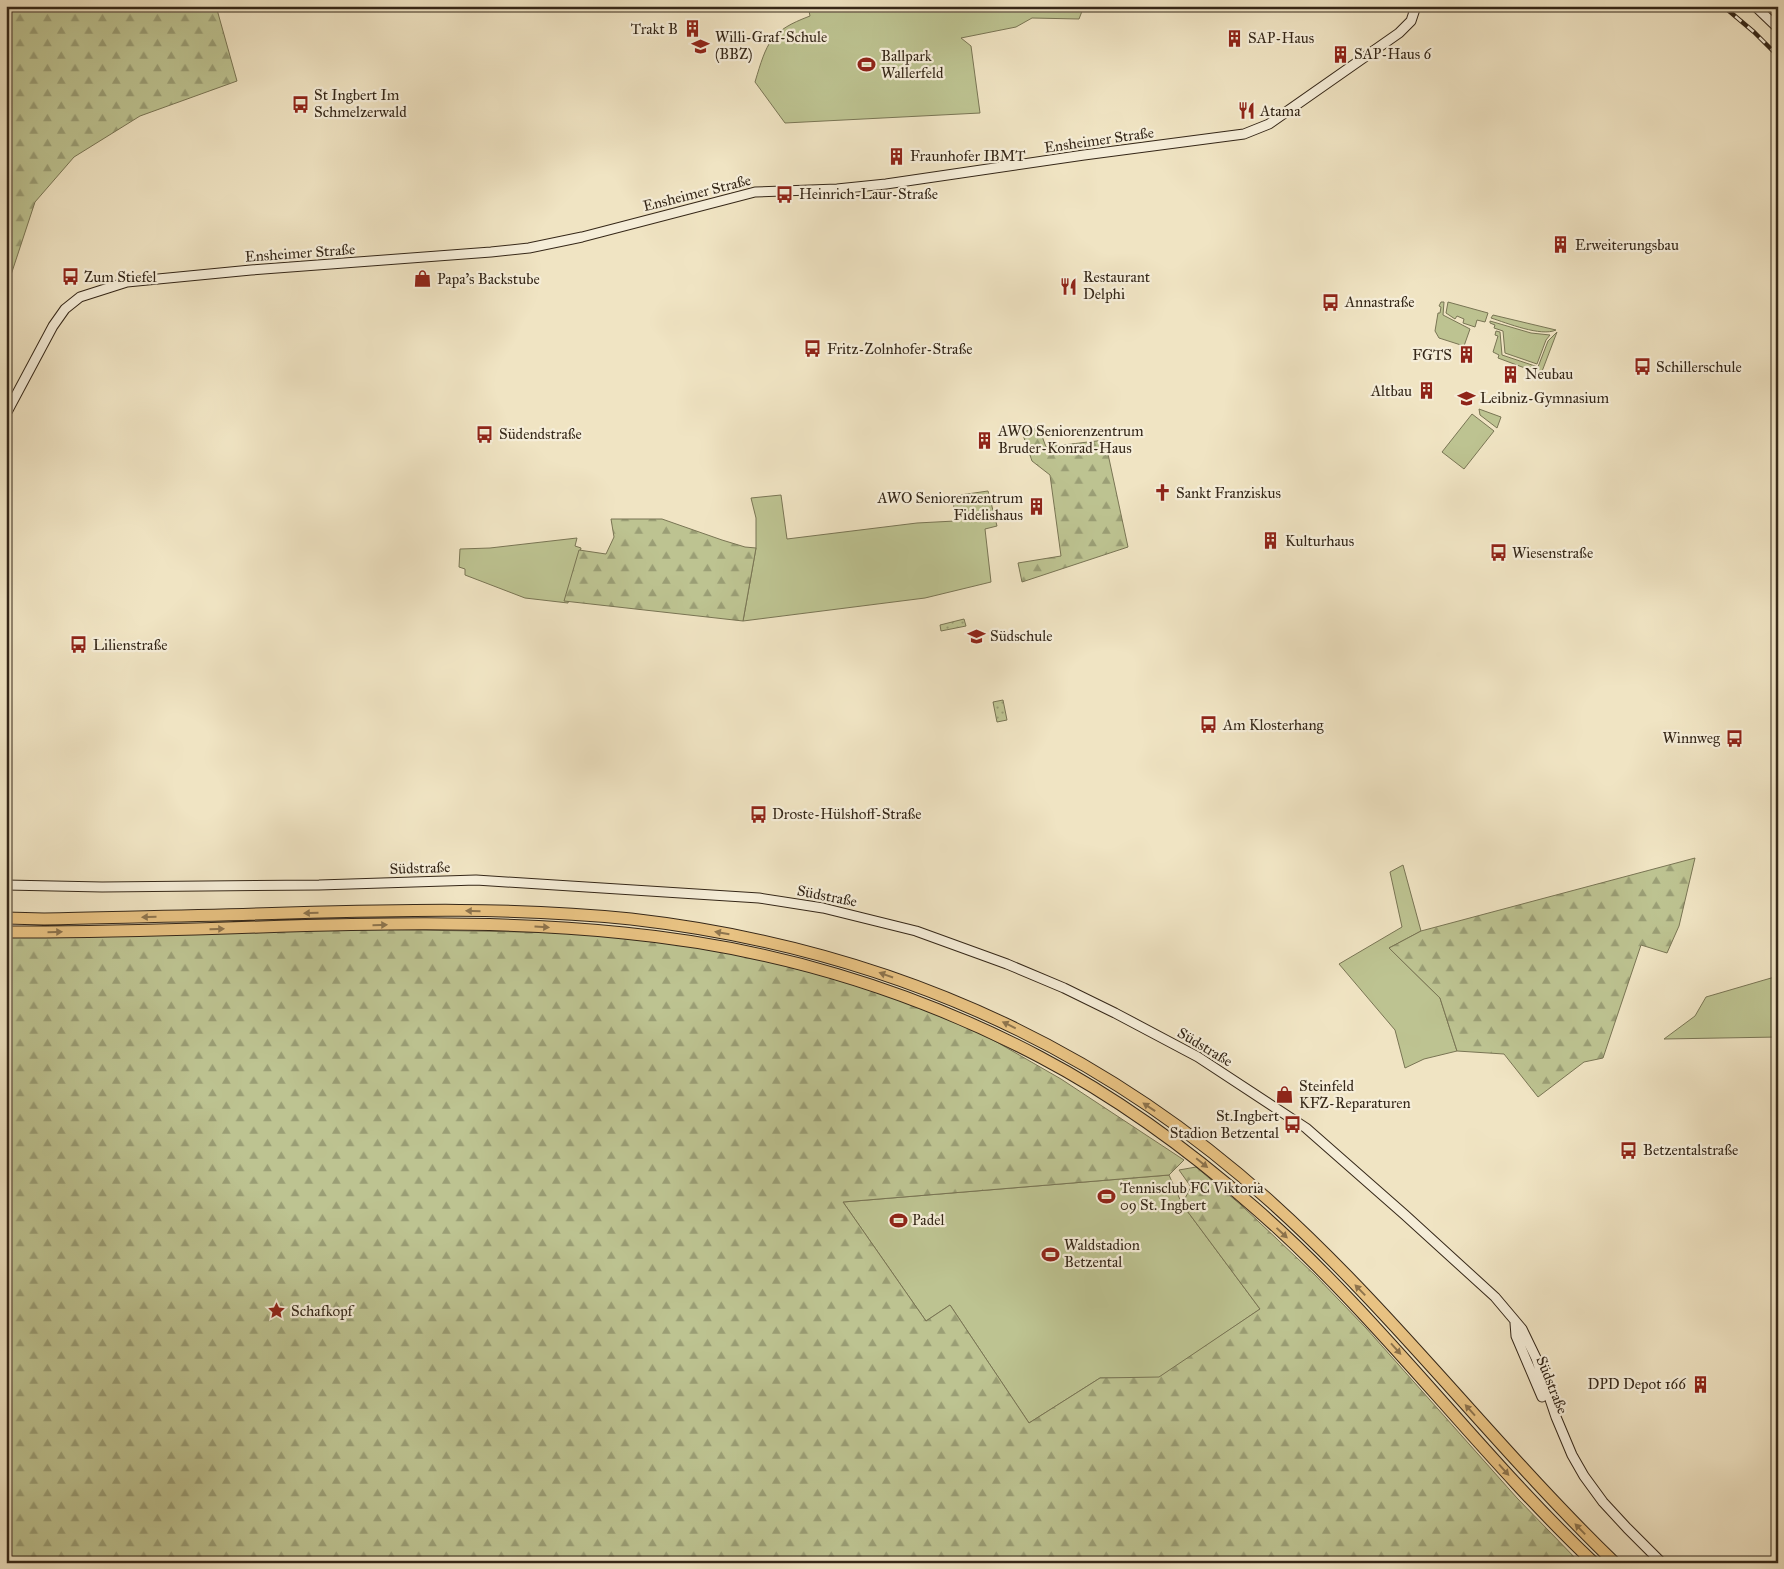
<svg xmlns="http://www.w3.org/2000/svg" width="1784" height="1569" font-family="'IM FELL Great Primer',serif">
<defs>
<pattern id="forest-firs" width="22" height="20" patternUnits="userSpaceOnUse" patternTransform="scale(1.25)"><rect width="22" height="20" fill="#bdc391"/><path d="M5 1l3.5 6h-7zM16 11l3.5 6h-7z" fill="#9a9e75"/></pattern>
<pattern id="garden-dots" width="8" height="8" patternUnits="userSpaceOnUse" patternTransform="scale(1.25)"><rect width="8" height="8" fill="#bdc391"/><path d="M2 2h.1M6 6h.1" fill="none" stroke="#9a9e75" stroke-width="1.8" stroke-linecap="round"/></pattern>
</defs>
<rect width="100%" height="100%" fill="#f0e4c3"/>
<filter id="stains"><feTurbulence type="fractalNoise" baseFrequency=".004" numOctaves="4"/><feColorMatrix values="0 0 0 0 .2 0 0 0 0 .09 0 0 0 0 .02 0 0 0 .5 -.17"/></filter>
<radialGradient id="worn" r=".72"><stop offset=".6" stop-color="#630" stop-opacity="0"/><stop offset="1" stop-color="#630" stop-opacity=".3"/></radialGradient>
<path fill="#bdc391" stroke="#797554" d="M808 6H1084L1079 19 1032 18 1016 27 961 38 971 46 980 113 785 123 755 82C767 42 770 31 810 16Z
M1441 302H1444L1443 315 1470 329 1464 346 1439 338 1435 331 1438 313H1440L1441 307 1439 306Z
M1448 302 1488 313 1485 322 1477 320 1475 327 1463 323 1464 319 1457 316 1455 319 1446 313Z
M1493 315 1556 330C1541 337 1507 323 1491 318Z
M1490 321 1531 333 1550 335 1546 340 1537 364 1505 353 1503 331 1494 328 1495 325 1490 323Z
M1496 331 1500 332 1502 355 1538 367 1548 341 1557 332 1541 374 1498 358 1499 355 1493 352 1498 336 1495 335Z
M1479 409 1501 417 1497 428 1480 415Z
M1472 414 1494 431 1464 469 1442 452Z
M988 491 997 526 985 529 991 582 925 598 743 621 756 548V518L751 498 781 495 787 539 917 523 955 521 953 496Z
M577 538 575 546 581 548 568 603 525 598 465 575V569L459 567 460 549 490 548Z
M1403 865 1421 931 1389 948 1440 998 1457 1051 1424 1059 1405 1068 1395 1030 1339 964 1402 927 1390 872Z
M1778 976V1037L1664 1039 1695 1016 1706 997Z
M1169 1175 1182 1204 1260 1309 1159 1378H1100L1029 1423 950 1305 926 1321 843 1202Z"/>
<path fill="url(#forest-firs)" stroke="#797554" d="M6 6H216L237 81 140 116 74 157 35 202 6 290Z
M1039 428 1046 447 1105 440 1128 547 1022 582 1018 563 1061 556 1050 475 1032 461 1022 432Z
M611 519H662L722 540 745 547 756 548 743 621 564 601 579 550 606 554 614 537Z
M1695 858 1679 926 1667 953 1641 945 1603 1058 1584 1062 1538 1097 1504 1054 1457 1051 1440 998 1389 948 1421 931Z
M365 929 575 933 655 941 725 951 798 967 893 996 974 1029 1061 1079 1184 1160 1169 1175 843 1202 926 1321 950 1305 1029 1423 1100 1378 1159 1377 1260 1309 1182 1204 1191 1187 1179 1170 1196 1167 1241 1205 1315 1275 1366 1328 1517 1498 1580 1563H6V937Z"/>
<path fill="url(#garden-dots)" stroke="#797554" d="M964 619 966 626 941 631 940 625Z
M1003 700 1007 720 997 722 993 702Z"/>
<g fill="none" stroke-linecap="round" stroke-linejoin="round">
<defs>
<path id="secondary" d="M1755 6 1778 28
M6 414 53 326 65 309 80 297 127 282 251 270 491 252 529 248 582 237 755 192 837 189 886 184 1084 155 1244 134 1269 124 1399 33 1411 21 1416 6
M6 885 102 887 319 885 476 880 759 898 823 908 916 931 1007 964 1064 988 1115 1013 1198 1057 1306 1128 1405 1215 1495 1297 1522 1329 1536 1358 1556 1417 1572 1455 1584 1476 1603 1502 1627 1528 1662 1563
M1515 1323 1516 1336 1542 1397"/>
<path id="highway" d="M6 918 44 919C125 917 206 916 288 913 401 910 517 907 631 919 874 947 1090 1038 1272 1203 1395 1314 1496 1448 1615 1563
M6 932C211 934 420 912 624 933 769 947 911 989 1040 1057 1118 1098 1189 1150 1255 1208 1379 1316 1475 1450 1594 1563"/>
</defs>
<use href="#secondary" stroke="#352718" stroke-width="11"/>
<use href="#highway" stroke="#352718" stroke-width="13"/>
<use href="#secondary" stroke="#f5edd8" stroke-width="9"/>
<use href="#highway" stroke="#e8c282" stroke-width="11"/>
<defs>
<path id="rail" d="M1723 6 1754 32 1778 56"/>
</defs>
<use href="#rail" stroke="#352718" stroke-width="4.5"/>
<use href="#rail" stroke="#f5edd8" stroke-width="2.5" stroke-dasharray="8" stroke-linecap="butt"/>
</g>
<defs><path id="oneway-solid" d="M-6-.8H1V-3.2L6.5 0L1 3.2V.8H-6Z" transform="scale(1.25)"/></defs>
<g fill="#8e744d">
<use href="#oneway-solid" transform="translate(473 911) rotate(-179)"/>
<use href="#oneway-solid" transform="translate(311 913) rotate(178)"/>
<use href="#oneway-solid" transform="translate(149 917) rotate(179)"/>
<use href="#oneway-solid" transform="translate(380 925) rotate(-1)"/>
<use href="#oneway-solid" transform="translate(542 927) rotate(3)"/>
<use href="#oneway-solid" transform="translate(217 929) rotate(-1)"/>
<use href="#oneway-solid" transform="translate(55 932) rotate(-1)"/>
<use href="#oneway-solid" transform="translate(722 933) rotate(-170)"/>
<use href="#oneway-solid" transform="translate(886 975) rotate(-161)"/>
<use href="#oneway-solid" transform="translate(1009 1025) rotate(-154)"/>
<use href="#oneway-solid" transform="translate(1149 1107) rotate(-146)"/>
<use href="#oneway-solid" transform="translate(1202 1163) rotate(39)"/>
<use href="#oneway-solid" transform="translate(1282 1233) rotate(43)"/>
<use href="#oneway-solid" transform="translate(1360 1290) rotate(-134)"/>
<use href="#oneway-solid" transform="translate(1396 1349) rotate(48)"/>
<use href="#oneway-solid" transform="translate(1470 1410) rotate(-132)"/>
<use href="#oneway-solid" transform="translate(1504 1470) rotate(48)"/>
<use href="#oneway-solid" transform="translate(1580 1529) rotate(-134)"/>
</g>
<defs>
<symbol id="building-bare" viewBox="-9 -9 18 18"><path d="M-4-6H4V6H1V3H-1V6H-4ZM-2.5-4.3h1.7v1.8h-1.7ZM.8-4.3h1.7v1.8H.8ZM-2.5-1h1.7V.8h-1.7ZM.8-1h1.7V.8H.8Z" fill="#8f2418" stroke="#f5edd8" stroke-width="2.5" paint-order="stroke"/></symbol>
<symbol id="school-bare" viewBox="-9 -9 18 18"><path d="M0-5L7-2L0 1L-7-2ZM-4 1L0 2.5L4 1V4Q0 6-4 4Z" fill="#8f2418" stroke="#f5edd8" stroke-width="2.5" paint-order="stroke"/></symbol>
<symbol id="stadium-bare" viewBox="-9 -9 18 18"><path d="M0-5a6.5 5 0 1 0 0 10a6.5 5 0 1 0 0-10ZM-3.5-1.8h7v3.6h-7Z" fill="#8f2418" stroke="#f5edd8" stroke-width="2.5" paint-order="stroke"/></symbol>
<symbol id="bus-bare" viewBox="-9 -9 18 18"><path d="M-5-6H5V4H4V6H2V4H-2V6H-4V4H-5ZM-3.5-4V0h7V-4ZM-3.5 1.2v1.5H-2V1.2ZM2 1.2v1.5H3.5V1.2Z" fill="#8f2418" stroke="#f5edd8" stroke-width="2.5" paint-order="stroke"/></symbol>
<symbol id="restaurant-bare" viewBox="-9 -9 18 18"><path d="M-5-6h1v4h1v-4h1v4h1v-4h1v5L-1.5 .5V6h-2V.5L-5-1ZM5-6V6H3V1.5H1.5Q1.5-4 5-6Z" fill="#8f2418" stroke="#f5edd8" stroke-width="2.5" paint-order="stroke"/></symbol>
<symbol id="shop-bare" viewBox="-9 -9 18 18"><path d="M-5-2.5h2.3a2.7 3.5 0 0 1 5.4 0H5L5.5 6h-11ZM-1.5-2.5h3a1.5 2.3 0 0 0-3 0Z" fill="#8f2418" stroke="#f5edd8" stroke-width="2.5" paint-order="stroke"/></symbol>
<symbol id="church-bare" viewBox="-9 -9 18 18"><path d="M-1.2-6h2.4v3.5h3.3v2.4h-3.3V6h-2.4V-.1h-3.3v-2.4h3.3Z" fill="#8f2418" stroke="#f5edd8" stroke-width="2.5" paint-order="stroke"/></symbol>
<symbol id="sight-bare" viewBox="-9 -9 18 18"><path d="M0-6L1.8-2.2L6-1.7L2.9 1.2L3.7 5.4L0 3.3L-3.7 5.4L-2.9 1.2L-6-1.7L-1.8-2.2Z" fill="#8f2418" stroke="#f5edd8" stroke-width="2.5" paint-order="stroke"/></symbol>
</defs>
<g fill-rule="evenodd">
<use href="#building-bare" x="680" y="16" width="25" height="25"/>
<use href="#building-bare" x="1222" y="26" width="25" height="25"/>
<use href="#school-bare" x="688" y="34" width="25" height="25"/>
<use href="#building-bare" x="1328" y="42" width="25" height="25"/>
<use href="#stadium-bare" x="854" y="52" width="25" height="25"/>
<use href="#bus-bare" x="288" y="92" width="25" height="25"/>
<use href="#restaurant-bare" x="1234" y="98" width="25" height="25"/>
<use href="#building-bare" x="884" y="144" width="25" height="25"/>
<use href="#bus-bare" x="772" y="182" width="25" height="25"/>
<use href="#building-bare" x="1548" y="232" width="25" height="25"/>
<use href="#bus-bare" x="58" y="264" width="25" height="25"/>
<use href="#shop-bare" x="410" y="266" width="25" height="25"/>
<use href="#restaurant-bare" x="1056" y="274" width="25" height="25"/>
<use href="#bus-bare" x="1318" y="290" width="25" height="25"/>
<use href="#bus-bare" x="800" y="336" width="25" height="25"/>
<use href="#building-bare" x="1454" y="342" width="25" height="25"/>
<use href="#bus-bare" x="1630" y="354" width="25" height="25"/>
<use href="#building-bare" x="1498" y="362" width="25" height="25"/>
<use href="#building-bare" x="1414" y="378" width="25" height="25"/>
<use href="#school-bare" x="1454" y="386" width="25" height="25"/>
<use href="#bus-bare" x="472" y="422" width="25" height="25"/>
<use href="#building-bare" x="972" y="428" width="25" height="25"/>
<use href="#church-bare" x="1150" y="480" width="25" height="25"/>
<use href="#building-bare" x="1024" y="494" width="25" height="25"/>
<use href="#building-bare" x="1258" y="528" width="25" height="25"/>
<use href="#bus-bare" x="1486" y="540" width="25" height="25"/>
<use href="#school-bare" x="964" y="624" width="25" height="25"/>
<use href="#bus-bare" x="66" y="632" width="25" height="25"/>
<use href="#bus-bare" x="1196" y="712" width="25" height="25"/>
<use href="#bus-bare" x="1722" y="726" width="25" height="25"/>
<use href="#bus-bare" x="746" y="802" width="25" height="25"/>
<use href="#shop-bare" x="1272" y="1082" width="25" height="25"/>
<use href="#bus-bare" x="1280" y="1112" width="25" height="25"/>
<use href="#bus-bare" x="1616" y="1138" width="25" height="25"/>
<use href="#stadium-bare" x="1094" y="1184" width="25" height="25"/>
<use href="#stadium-bare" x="886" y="1208" width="25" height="25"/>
<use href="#stadium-bare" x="1038" y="1242" width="25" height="25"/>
<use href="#sight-bare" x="264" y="1298" width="25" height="25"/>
<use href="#building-bare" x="1688" y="1372" width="25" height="25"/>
</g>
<g text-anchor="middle" stroke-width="4.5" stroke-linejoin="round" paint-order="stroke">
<g font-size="15" fill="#352718" stroke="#f5edd8" text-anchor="start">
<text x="678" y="34" text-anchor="end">Trakt B</text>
<text x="715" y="42">Willi-Graf-Schule<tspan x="715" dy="17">(BBZ)</tspan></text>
<text x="1248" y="43">SAP-Haus</text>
<text x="1354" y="59">SAP-Haus 6</text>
<text x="881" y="61">Ballpark<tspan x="881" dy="17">Wallerfeld</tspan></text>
<text x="314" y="100">St Ingbert Im<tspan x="314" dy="17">Schmelzerwald</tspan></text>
<text x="1260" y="116">Atama</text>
<text x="910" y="161">Fraunhofer IBMT</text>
<text x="799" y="199">Heinrich-Laur-Straße</text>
<text x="1575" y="250">Erweiterungsbau</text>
<text x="84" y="282">Zum Stiefel</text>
<text x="1083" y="282">Restaurant<tspan x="1083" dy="17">Delphi</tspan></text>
<text x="437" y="284">Papa's Backstube</text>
<text x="1345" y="307">Annastraße</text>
<text x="827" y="354">Fritz-Zolnhofer-Straße</text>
<text x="1452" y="360" text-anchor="end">FGTS</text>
<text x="1656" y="372">Schillerschule</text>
<text x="1525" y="379">Neubau</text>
<text x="1412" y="396" text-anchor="end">Altbau</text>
<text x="1480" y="403">Leibniz-Gymnasium</text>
<text x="998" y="436">AWO Seniorenzentrum<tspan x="998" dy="17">Bruder-Konrad-Haus</tspan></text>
<text x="499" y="439">Südendstraße</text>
<text x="1176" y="498">Sankt Franziskus</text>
<text x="1023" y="503" text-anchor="end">AWO Seniorenzentrum<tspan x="1023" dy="17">Fidelishaus</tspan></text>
<text x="1285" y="546">Kulturhaus</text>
<text x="1512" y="558">Wiesenstraße</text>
<text x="990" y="641">Südschule</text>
<text x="93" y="650">Lilienstraße</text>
<text x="1223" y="730">Am Klosterhang</text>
<text x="1720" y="743" text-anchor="end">Winnweg</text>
<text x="772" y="819">Droste-Hülshoff-Straße</text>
<text x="1299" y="1091">Steinfeld<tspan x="1299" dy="17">KFZ-Reparaturen</tspan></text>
<text x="1279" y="1121" text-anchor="end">St.Ingbert<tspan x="1279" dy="17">Stadion Betzental</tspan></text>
<text x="1643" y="1155">Betzentalstraße</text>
<text x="1120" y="1193">Tennisclub FC Viktoria<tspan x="1120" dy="17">09 St. Ingbert</tspan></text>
<text x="912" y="1225">Padel</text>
<text x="1064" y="1250">Waldstadion<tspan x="1064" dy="17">Betzental</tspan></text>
<text x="291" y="1316">Schafkopf</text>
<text x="1686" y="1389" text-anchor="end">DPD Depot 166</text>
</g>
<g font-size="15" fill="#352718" stroke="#f5edd8">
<text transform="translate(1099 140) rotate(-8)" y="5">Ensheimer Straße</text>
<text transform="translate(697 193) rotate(-14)" y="5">Ensheimer Straße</text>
<text transform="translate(300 253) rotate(-4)" y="5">Ensheimer Straße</text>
<text transform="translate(420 868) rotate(-2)" y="5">Südstraße</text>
<text transform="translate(827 896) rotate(11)" y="5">Südstraße</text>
<text transform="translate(1205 1047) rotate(31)" y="5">Südstraße</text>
<text transform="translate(1552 1385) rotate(68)" y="5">Südstraße</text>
</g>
</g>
<rect width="1784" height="1569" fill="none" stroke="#f0e4c3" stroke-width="25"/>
<rect x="8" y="8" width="1769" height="1554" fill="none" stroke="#352718" stroke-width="2.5"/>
<rect x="12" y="12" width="1759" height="1544" fill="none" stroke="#352718"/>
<rect width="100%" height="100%" filter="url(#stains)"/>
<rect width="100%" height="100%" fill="url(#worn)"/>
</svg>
